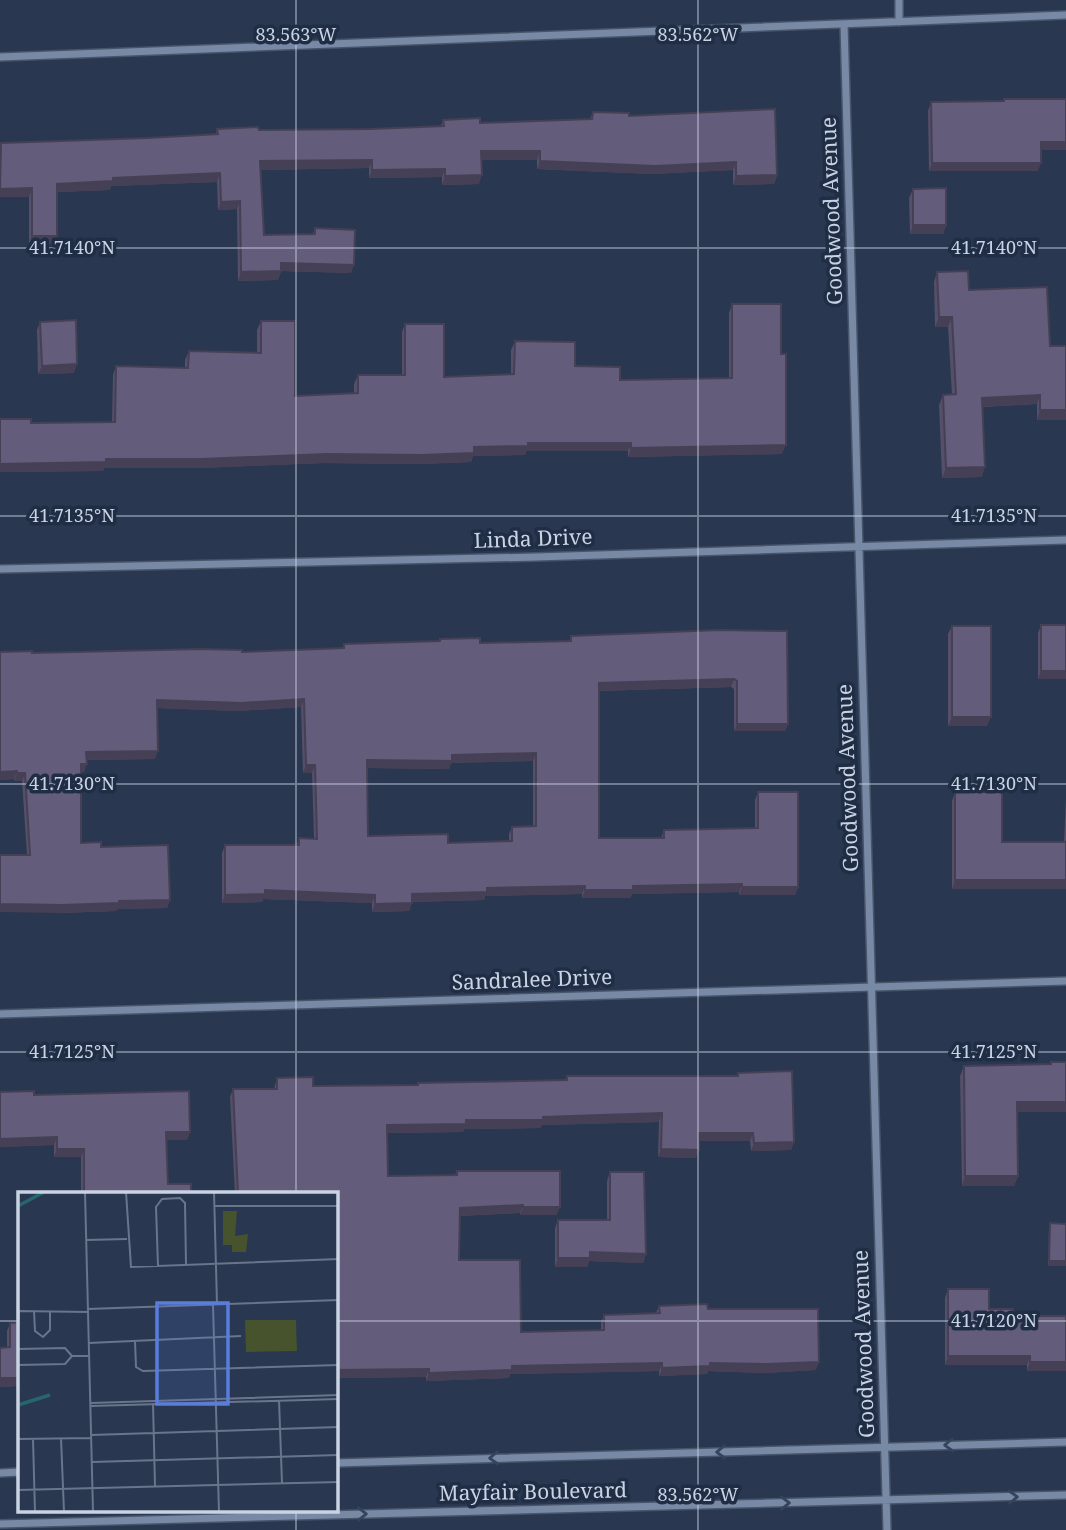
<svg xmlns="http://www.w3.org/2000/svg" width="1066" height="1530" font-family="'Noto Serif',serif">
<rect width="100%" height="100%" fill="#293750"/>
<g fill="none" stroke-linecap="round" stroke-linejoin="round">
<defs>
<path id="minor" d="M899 0V22
M844 24 887 1530
M0 57 1066 15
M0 569 536 557 1066 540
M0 1014 1066 981
M336 1463 1066 1442
M0 1473 19 1472
M0 1524 1066 1495"/>
</defs>
<use href="#minor" stroke="#485469" stroke-width="10"/>
<use href="#minor" stroke="#7889a6" stroke-width="7"/>
</g>
<path fill="#554f69" fill-rule="evenodd" d="M1004 99 1066 150H1041L1038 171H929L928 111 931 102 1003 101Z
M593 112 629 116 777 175 774 184 733 185V170L652 174 537 169V160H481L479 184 442 185V177L369 178V168L261 170 264 235 313 234 315 228 351 273 281 271 278 280 238 281 237 209 218 210 217 182 111 186 110 190 57 192V236L54 244H29V197L0 145 1 143 148 138 216 134 217 129 259 130 371 129 441 126 443 120 480 123 590 119Z
M913 189 946 225 943 234H910L909 198Z
M937 272 969 290 1050 346 1066 420H1037V404L983 407 982 477 942 478 939 405 943 395H952L948 327H935L934 282Z
M732 304 782 454 628 457V451H526L525 455 473 456 471 462 419 464 324 463 199 468H104L103 471 0 472V419L31 423 112 422 113 375 116 366 185 368V360L189 351 257 352V330L261 321 295 396 354 393V384L358 375H402V332L405 324 444 377 511 374V350L515 341 575 366 620 380 729 378V313Z
M40 322 74 373 38 374 37 330Z
M1041 625 1066 679H1038V633Z
M952 626 987 726H948V634Z
M719 630 788 724 785 731H734V689L731 687 599 691V838H661L664 830 755 828V800L758 792 798 887 795 895H739V892L632 894 630 898H582V894L485 896 484 900 412 902 409 911 372 912V903L263 899 262 902 222 903V853L225 845H297L299 838 314 839 312 773H303L301 707 238 711 157 708 155 759 87 760 84 772H81V843L101 847 170 900 167 908 117 909 116 911 59 913 27 855 22 781H14V779L0 780V652H242L342 649 344 644 439 641 440 639 480 643 569 641 571 636ZM533 761V826L512 827 509 834V841L448 843 368 836 367 768 449 769 451 763Z
M955 792 1002 842H1064L1066 798V889H952V801Z
M1051 1062 1066 1112H1017L1018 1176 1014 1186H962L960 1076 964 1066 1050 1064Z
M738 1073 794 1142 791 1150 751 1151 750 1141H699L696 1158 658 1157 659 1122 542 1125 540 1128 464 1129 463 1132 387 1133 388 1176 455 1175 457 1171 557 1215H520V1213L460 1216 459 1260 521 1332 601 1330V1323L604 1315 656 1313 659 1306 708 1309 816 1370 764 1373 708 1371 707 1374 659 1376V1371L510 1374 509 1378 426 1381V1377L336 1378V1194H235L230 1097 233 1089H274L277 1078 313 1086 417 1085 418 1083 565 1080 567 1076H737Z
M0 1092 34 1095 190 1132 187 1140H166L168 1184 191 1194H81V1157H54V1145L0 1147Z
M610 1172 646 1254 643 1263 589 1261 587 1267H555V1228L558 1220H607V1181Z
M1050 1223 1066 1266H1048L1049 1228Z
M948 1289 989 1309 1013 1316 1066 1371H1027V1365H945V1298Z
M19 1322V1386L0 1387 7 1347V1331L10 1323Z"/>
<path fill="#454055" d="M1041 142H1066V150H1038Z
M481 151H540L537 160H478Z
M372 160 369 168 257 170 260 161Z
M540 161 736 162 733 170 652 174 537 169Z
M932 163H1041L1038 171H929Z
M445 169 442 177 369 178 372 170Z
M220 173 217 182 111 186 110 190 54 192 57 184 113 178Z
M482 175 479 184 442 185 445 176Z
M777 175 774 184 733 185 736 176Z
M32 188 29 197H0V189Z
M240 201 237 209 218 210 221 202Z
M913 225H946L943 234H910Z
M32 236H57L54 244H29Z
M281 263 354 265 351 273 281 271 278 280 238 281 241 272Z
M939 317H952L948 327H935Z
M77 364 74 373 38 374 42 366Z
M1040 395 1037 404 979 407 982 398Z
M1040 410H1066V420H1037Z
M528 443H631L628 451H526L525 455 473 456 471 462 419 464 324 463 199 468H104L103 471 0 472V464L106 459 474 447Z
M786 445 782 454 628 457 631 448Z
M985 467 982 477 942 478 946 468Z
M1041 671H1066V679H1038Z
M734 679 731 687 596 691 599 683Z
M304 699 301 707 238 711 154 708 157 700Z
M952 717H991L987 726H948Z
M737 724H788L785 731H734Z
M158 751 155 759 83 760 86 752Z
M536 753 533 761 451 763 449 769 364 768 367 760 452 755Z
M81 764H87L84 772H78Z
M306 765H315L312 773H303Z
M17 771 14 779 0 780V772Z
M17 773H25L22 781H14Z
M955 880H1066V889H952Z
M742 884 739 892 632 894 630 898H582L585 890 633 886Z
M585 886 582 894 485 896 484 900 409 902 412 894 487 888Z
M742 887H798L795 895H739Z
M265 890 375 895 372 903 263 899 262 902 222 903 225 895Z
M170 900 167 908 117 909 116 911 59 913 0 912V904Z
M412 903 409 911 372 912 375 904Z
M1017 1102H1066V1112H1013Z
M662 1113 659 1122 542 1125 540 1128 464 1129 463 1132 384 1133 387 1125 543 1117Z
M166 1132H190L187 1140H163Z
M699 1133H753L750 1141H696Z
M57 1137 54 1145 0 1147V1139Z
M794 1142 791 1150 751 1151 754 1143Z
M57 1149H84L81 1157H54Z
M661 1149 699 1150 696 1158 658 1157Z
M965 1176H1018L1014 1186H962Z
M523 1205 520 1213 457 1216 460 1208Z
M523 1207H560L557 1215H520Z
M590 1252 646 1254 643 1263 589 1261 587 1267H555L558 1258Z
M1049 1261H1066V1266H1048Z
M948 1356H1030L1027 1365H945Z
M819 1362 816 1370 764 1373 708 1371 707 1374 659 1376 662 1368 710 1363Z
M1030 1362H1066V1371H1027Z
M662 1363 659 1371 510 1374 509 1378 426 1381 429 1373 512 1366Z
M429 1369 426 1377 336 1378V1370Z
M0 1378H19V1386L0 1387Z"/>
<path fill="#635c7a" stroke="#454055" stroke-width="2" fill-rule="evenodd" d="M1004 99H1066V142H1041V163H932L931 102 1004 101Z
M775 109 777 175 736 176V162L655 166 540 161V151H481L482 175 445 176V169L372 170V160L260 161 264 235 315 234V228L355 230 354 265 281 263V271L241 272 240 201 221 202 220 173 113 178V181L57 184V236H32V188L0 189 1 143 148 138 218 134 217 129 258 127 259 130 371 129 444 126 443 120 480 118V123L592 119 593 112 629 113V116Z
M946 188V225H913V189Z
M968 271 969 290 1047 287 1050 346H1066V410H1040V395L982 398 985 467 946 468 943 395 956 394 952 317H939L937 272Z
M732 304H781V354H786V445L631 448V443H528V446L474 447V453L422 455 327 454 202 459H106V462L0 464V419H31V423L115 422 116 366 188 368 189 351 261 353V321H295V396L358 393V375H405V324H444V377L514 374 515 341 575 342V366L620 367V380L732 378Z
M76 320 77 364 42 366 40 322Z
M1041 625H1066V671H1041Z
M952 626H991V717H952Z
M719 630 787 631 788 724H737V681L734 679 599 683V838H664V830L758 828V792H798V887H742V884L633 886V890H585V886L487 888V892L412 894V903L375 904V895L265 890V894L225 895V845H299V838L317 839 315 765H306L304 699 241 703 157 700 158 751 86 752 87 764H81V843L101 842V847L168 845 170 900 119 901V903L62 905 0 904V855H30L25 773H17V771L0 772V652L32 651V653L202 649 242 650V652L344 648V644L440 641V639L480 638V643L571 641V636ZM536 753V826L512 827V841L448 843V834L368 836 367 760 452 761V755Z
M955 792H1002V842H1066V880H955Z
M1051 1062H1066V1102H1017L1018 1176H965L964 1066 1051 1064Z
M792 1071 794 1142 754 1143 753 1133H699V1150L661 1149 662 1113 543 1117V1120H466V1124L387 1125 388 1176 457 1175V1171H560V1207H523V1205L460 1208 459 1260H520L521 1332 604 1330V1315L660 1313 659 1306 707 1304 708 1309H818L819 1362 767 1364 710 1363V1366L662 1368V1363L512 1366V1370L429 1373V1369L336 1370V1194H238L233 1089H277V1078L313 1077V1086L418 1085V1083L567 1080V1076H738V1073Z
M34 1091V1095L189 1091 190 1132H166L168 1184H191V1194H84V1149H57V1137L0 1139V1092Z
M610 1172H644L646 1254 590 1252V1258H558V1220H610Z
M1050 1223 1066 1224V1261H1049Z
M948 1289H989V1309H1013V1316H1066V1362H1030V1356H948Z
M19 1322V1378H0V1348L10 1347V1323Z"/>
<defs><path id="oneway-chevron" d="M-2-3.5L2.5 0L-2 3.5" fill="none" stroke-width="1.6" stroke-linecap="round" stroke-linejoin="round" transform="scale(1.75)"/></defs>
<g stroke="#35445d">
<use href="#oneway-chevron" transform="translate(949 1445) rotate(178)"/>
<use href="#oneway-chevron" transform="translate(721 1452) rotate(178)"/>
<use href="#oneway-chevron" transform="translate(494 1458) rotate(178)"/>
<use href="#oneway-chevron" transform="translate(1013 1497) rotate(-2)"/>
<use href="#oneway-chevron" transform="translate(785 1503) rotate(-1)"/>
<use href="#oneway-chevron" transform="translate(362 1514) rotate(-1)"/>
</g>
<path fill="none" stroke="#c9d3e3" stroke-width="2" stroke-opacity="0.45" d="M296 0V1194M698 0V1530M0 248H1066M0 516H1066M0 784H1066M0 1052H1066M0 1321H19M336 1321H1066M296 1511V1530"/>
<g text-anchor="middle" stroke-width="7" stroke-linejoin="round" paint-order="stroke">
<g font-size="21" fill="#c9d3e3" stroke="#1f2d45">
<text transform="translate(832 211) rotate(-92)" y="7">Goodwood Avenue</text>
<text transform="translate(533 539) rotate(-2)" y="7">Linda Drive</text>
<text transform="translate(848 778) rotate(-92)" y="7">Goodwood Avenue</text>
<text transform="translate(532 980) rotate(-2)" y="7">Sandralee Drive</text>
<text transform="translate(864 1344) rotate(-92)" y="7">Goodwood Avenue</text>
<text transform="translate(533 1492) rotate(-1)" y="7">Mayfair Boulevard</text>
</g>
</g>
<g transform="translate(18 1192)">
<rect width="320" height="320" fill="#293750"/>
<path d="M205 19H219L217 44 230 42 228 60H214V53H205ZM227 128H278L279 159 228 160Z" fill="#46532c"/>
<path fill="none" stroke="#27666d" stroke-width="3.5" d="M0 14 26 0M0 213 32 203"/>
<path fill="none" stroke="#69758b" stroke-width="2" d="M67 0 75 320M108 0 113 75 321 67M196 0 199 112M196 14H321M68 48 109 47M140 74 138 15 144 7 162 6 167 11 168 73M195 113 201 320M70 117 321 108M0 119 70 120M16 119 17 139 25 145 32 138V119M0 142 1 119M117 149 118 175 125 179 321 173M71 151 223 144M0 157 47 156 54 164M0 173 47 172 54 164H72M261 208 264 291M73 211 321 203M135 211 137 294M73 214 321 207M73 243 321 235M43 246 46 320M0 247 74 246M15 247 17 320M74 270 321 263M0 298 321 290"/>
<path fill="#597ddc" fill-opacity="0.15" stroke="#597ddc" stroke-width="3.5" d="M139 111H210V212H139Z"/>
<rect width="320" height="320" fill="none" stroke="#c9d3e3" stroke-width="3.5"/>
</g>
<g font-size="18" text-anchor="middle" fill="#c9d3e3" stroke="#1f2d45" stroke-width="7" stroke-linejoin="round" paint-order="stroke">
<text x="296" y="41">83.563°W</text>
<text x="698" y="41">83.562°W</text>
<text x="72" y="254">41.7140°N</text>
<text x="994" y="254">41.7140°N</text>
<text x="72" y="522">41.7135°N</text>
<text x="994" y="522">41.7135°N</text>
<text x="72" y="790">41.7130°N</text>
<text x="994" y="790">41.7130°N</text>
<text x="72" y="1058">41.7125°N</text>
<text x="994" y="1058">41.7125°N</text>
<text x="994" y="1327">41.7120°N</text>
<text x="698" y="1501">83.562°W</text>
</g>
</svg>
